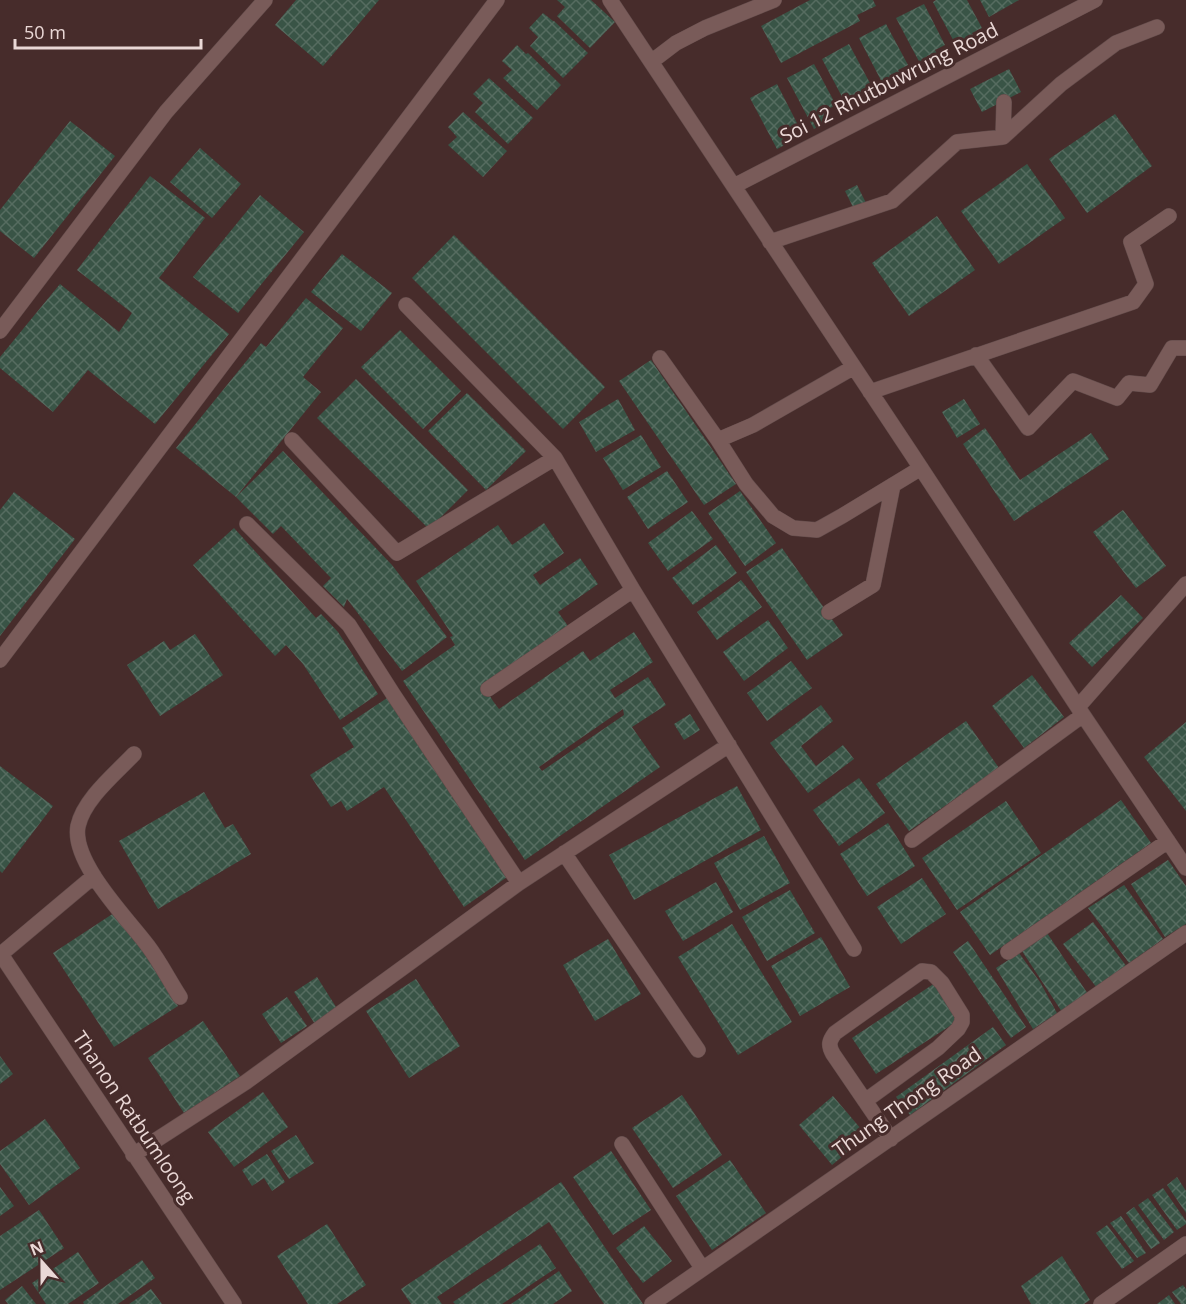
<svg xmlns="http://www.w3.org/2000/svg" width="1186" height="1304" font-family="'Open Sans',sans-serif">
<defs>
<pattern id="building-cross-hatch" width="8" height="8" patternUnits="userSpaceOnUse" patternTransform="scale(1.5)"><rect width="8" height="8" fill="#395446"/><path d="M0 0l8 8M0 8l8-8" fill="none" stroke="#566c60"/></pattern>
</defs>
<rect width="100%" height="100%" fill="#472c2b"/>
<path fill="url(#building-cross-hatch)" fill-rule="evenodd" d="M296 0H379L323 66 275 25Z
M557 0H591L615 22 590 48 557 16 565 7Z
M810 0H873L876 6 857 15 860 21 781 63 761 26Z
M936 0H967L982 28 972 33 977 44 960 53 933 2Z
M980 0H1019L989 17Z
M924 4 945 45 935 50 940 60 923 69 896 18Z
M543 13 553 21H554L588 53 563 78 530 46 538 37 529 28Z
M886 24 908 65 898 70 903 80 886 90 859 38Z
M849 44 871 85 861 90 866 101 849 110 822 59Z
M517 45 526 54 528 53 561 85 537 110 503 78 512 70 502 61Z
M814 64 836 105 826 110 831 120 814 129 787 78Z
M1009 69 1021 92 982 112 970 89Z
M489 78 533 118 508 144 475 112 483 103 473 94Z
M777 84 798 125 789 130 794 140 777 149 750 98Z
M463 112 507 151 483 177 448 145 457 137 448 127Z
M1115 114 1152 166 1087 213 1049 159Z
M70 121 115 156 34 258 0 231V210Z
M200 148 241 184 212 218 170 182Z
M1027 164 1065 218 999 264 961 211Z
M150 176 205 218 159 278 229 334 155 424 88 370 53 412 0 368V357L60 284 119 332 132 313 77 270Z
M857 185 866 203 854 209 845 191Z
M260 195 304 232 238 313 193 277Z
M937 216 975 270 909 316 872 263Z
M454 235 605 387 563 429 412 278Z
M342 254 392 293 361 331 311 292Z
M306 298 343 328 303 377 321 392 236 497 283 451 392 565 447 637 402 671 347 599 344 607 323 586 331 578 281 526 273 534 236 497 176 448 261 343 266 347Z
M400 330 461 391 423 429 361 367Z
M651 360 736 484 704 505 619 381Z
M356 379 468 490 429 529 317 418Z
M467 393 526 451 486 490 428 431Z
M618 399 635 430 596 452 579 422Z
M964 399 980 424 957 438 942 412Z
M985 428 1020 480 1091 433 1109 459 1014 521 963 444Z
M641 435 661 467 623 490 603 458Z
M667 471 688 502 648 529 627 497Z
M740 491 776 543 745 566 708 513Z
M14 492 75 539 0 636V510Z
M1123 510 1166 566 1136 588 1093 532Z
M692 511 713 539 668 571 648 543Z
M544 523 564 553 533 575 540 585 580 558 598 584 558 612 568 626 483 685 493 701 499 709 583 651 590 661 634 632 653 662 610 690 615 698 648 677 666 705 632 727 660 767 525 860 403 681 455 645 450 637 453 636 416 581 498 525 512 545ZM623 709 624 715 542 771 539 767Z
M234 528 316 618 321 614 338 632 378 694 340 720 303 664 286 645 275 656 193 565Z
M716 545 737 573 693 605 672 578Z
M782 548 843 635 807 660 746 572Z
M741 580 762 607 717 640 697 612Z
M1121 595 1143 618 1092 667 1069 643Z
M768 620 788 648 744 681 723 652Z
M195 634 223 675 160 716 127 665 164 641 170 650Z
M791 661 812 688 767 721 747 693Z
M1032 675 1064 717 1024 748 992 706Z
M393 694 513 873 464 907 384 787 347 811 341 801 331 807 310 775 354 747 342 728Z
M821 705 833 721 801 746 816 766 843 745 854 759 808 793 770 743Z
M690 714 700 730 684 740 674 724Z
M966 721 999 768 909 831 876 784Z
M1186 722V811L1144 757Z
M0 766 53 806 2 873 0 871Z
M859 778 885 813 839 846 813 810Z
M737 786 761 830 634 900 609 855Z
M204 792 225 828 233 824 251 854 158 909 119 841Z
M1121 800 1151 843 990 955 960 912Z
M1006 801 1041 853 957 910 922 858Z
M888 823 915 866 867 896 840 854Z
M764 836 790 883 740 910 714 863Z
M1168 860 1186 886V924L1165 937 1131 884Z
M922 878 946 914 901 944 877 907Z
M716 882 733 912 683 941 665 911Z
M1124 885 1163 939 1129 963 1088 908Z
M790 890 815 933 767 961 742 917Z
M117 911 178 1006 114 1047 53 953Z
M1093 922 1127 967 1097 988 1063 944Z
M732 924 792 1022 738 1055 678 957Z
M1047 933 1088 994 1062 1012 1022 951Z
M821 937 850 987 800 1016 771 966Z
M608 939 641 994 595 1021 563 965Z
M968 941 1026 1027 1011 1038 953 952Z
M1019 953 1040 982 1057 1013 1033 1029 996 968Z
M317 977 338 1010 315 1024 294 992Z
M416 979 460 1046 409 1078 366 1011Z
M935 983 959 1020 876 1074 852 1038Z
M287 997 307 1026 281 1043 262 1014Z
M203 1021 240 1076 184 1113 148 1058Z
M993 1027 1006 1045 910 1115 896 1097Z
M0 1056 13 1074 0 1084Z
M263 1092 288 1127 234 1167 208 1132Z
M682 1095 722 1155 673 1188 632 1128Z
M833 1096 867 1136 832 1165 799 1125Z
M45 1119 80 1168 29 1205 0 1164V1151Z
M296 1135 314 1163 289 1179 271 1151Z
M611 1151 651 1210 613 1235 573 1177Z
M267 1154 285 1182 272 1191 264 1178 252 1186 242 1170Z
M730 1160 766 1213 712 1250 676 1196Z
M1177 1177 1186 1191V1213L1167 1185Z
M561 1182 643 1304H604L549 1222 437 1297 442 1304H411L401 1289Z
M0 1187 14 1206 0 1216Z
M1163 1188 1186 1221V1224L1177 1230 1152 1195Z
M1148 1198 1174 1232 1164 1240 1138 1205Z
M1134 1207 1160 1243 1151 1249 1126 1213Z
M39 1210 64 1248 0 1290V1236Z
M1121 1216 1146 1253 1137 1258 1110 1223Z
M327 1224 366 1285 337 1304H308L277 1256Z
M1107 1225 1134 1261 1122 1269 1096 1233Z
M644 1226 672 1261 643 1283 616 1248Z
M540 1244 556 1268 502 1304H455L453 1302Z
M78 1252 99 1283 68 1304H46L32 1283Z
M1062 1256 1090 1300 1084 1304H1031L1021 1286Z
M142 1260 155 1278 118 1304H84L83 1302Z
M559 1271 572 1291 553 1304H511Z
M1183 1285 1186 1289V1304H1181L1172 1292Z
M22 1286 36 1304H8L5 1300Z
M151 1289 162 1304H129Z
M1169 1295 1175 1304H1157Z"/>
<g fill="none" stroke-linecap="round" stroke-linejoin="round">
<defs>
<path id="minor" d="M610 0 911 453 1083 715 1186 868
M651 62 676 43 705 28 774 0
M1004 102 1003 137 1061 84 1116 43 1157 27
M734 186 1095 0
M770 242 892 201 957 142 1003 137
M406 305 555 458 633 590 854 949
M0 331 166 112 265 0
M976 355 1028 428 1073 381 1117 398 1129 383 1150 385 1172 348H1186
M660 358 718 440
M854 367 753 425 718 440 746 484 773 516 793 528 817 530 842 516 921 468
M870 392 1133 302 1146 284 1131 242 1169 216
M292 440 397 553 555 458
M247 524 349 625 393 694 519 883
M829 612 873 585 893 485
M0 660 497 0
M488 689 633 590
M1078 707 1186 584
M134 754C115 774 84 799 78 826 71 862 128 919 148 946 160 962 169 980 180 997
M912 840 1083 715
M564 853 698 1050
M1008 952 1168 841
M0 953 234 1304
M1 954 94 876
M865 1101 938 1048 958 1029 962 1022V1015L942 983 931 972 922 971 835 1033C829 1041 828 1045 833 1054L891 1139
M622 1144 702 1268
M133 1155 246 1082 519 883 729 745
M652 1304 1186 933
M1101 1304 1186 1244"/>
</defs>
<use href="#minor" stroke="#624b4a" stroke-width="16"/>
<use href="#minor" stroke="#795b59" stroke-width="15"/>
</g>
<g text-anchor="middle" stroke-width="6" stroke-linejoin="round" paint-order="stroke">
<g font-size="20" fill="#ead8d6" stroke="#472c2b">
<text transform="translate(889 83) rotate(-27)" y="7">Soi 12 Rhutbuwrung Road</text>
<text transform="translate(907 1102) rotate(-35)" y="7">Thung Thong Road</text>
<text transform="translate(134 1117) rotate(56)" y="7">Thanon Ratbumloong</text>
</g>
</g>
<g transform="translate(42 1262) rotate(339)" stroke="#472c2b" stroke-width="4.5" paint-order="stroke">
<path d="M0-4.5L10 22L0 15L-10 22Z" fill="#ead8d6"/>
<text y="-9" font-size="16" font-weight="bold" text-anchor="middle" fill="#ead8d6">N</text>
</g>
<path d="M15 39v9h186v-9" fill="none" stroke="#ead8d6" stroke-width="3"/>
<text x="24" y="39" font-size="18" fill="#ead8d6" stroke="#472c2b" stroke-width="4.5" paint-order="stroke">50 m</text>
</svg>
